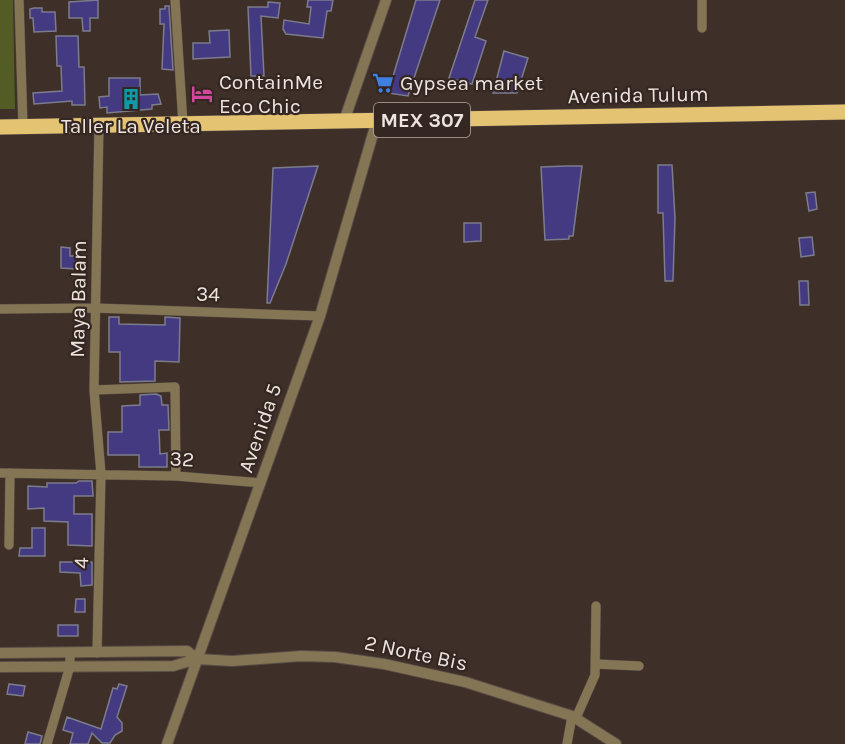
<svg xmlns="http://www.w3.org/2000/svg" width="845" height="744" font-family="Karla,sans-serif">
<rect width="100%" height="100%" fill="#3e3029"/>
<path fill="#535c24" d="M0 0H13L15 109H0Z"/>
<path fill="#433a82" stroke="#7c7c8c" stroke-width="1.5" d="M98 0V18H90V31H83L82 18H69V2Z
M308 0H333L331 11H327L323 38 286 34 283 29 284 20 309 24 311 7H307Z
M416 0H440L408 96 388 93Z
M475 0H488L475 37 486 41 472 84 449 78Z
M268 2 280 3 278 18 261 16 264 76H251L248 7H268Z
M165 6H169L173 70 162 69 164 24H160V9H165Z
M34 8H42V12H55L56 31 34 32 33 18H30V9Z
M229 30 230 57 193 59V43H210L209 31Z
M56 36H78L79 67H84L85 105H72V101L34 104 33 93 62 91 61 66H57Z
M504 51 528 58 517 93H493Z
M109 78H140V95L158 94 161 104 152 105V109L107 113V107L100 108 99 97 109 96Z
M658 165H672L675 218 673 281H665L663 213H658Z
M318 166 286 264 270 303H267L273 168Z
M566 166H582L573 236H569V239L545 240 541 167Z
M815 192 817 209 809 211 806 193Z
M464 223H481V241L464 242Z
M812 237 814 255 801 257 799 238Z
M61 247 70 248V256H78L77 269 61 268Z
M799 281H808L809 305H800Z
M109 317H119V324L165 325V317L180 318 179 362 155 361V381L120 382V352H109Z
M156 394 161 396 162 405H168L169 430H159L160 454 167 453V467H139V455H108V432H122V406L140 405V395Z
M79 481H92L93 496H74V514H92V546L68 545V522L44 521V508L28 509V486L47 487V483H76Z
M32 528H45V556H19L20 548H32Z
M60 562H92V585L81 586 80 573 60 572Z
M76 599H85V612H75Z
M58 625H78V636H58Z
M9 684 25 686 23 696 7 694Z
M119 684 127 686 117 717 122 723V731L115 735 110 743H102L92 733 88 744H70L73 733 63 730 67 717 101 729 113 688 117 689Z
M28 732 42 736 40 744H25Z"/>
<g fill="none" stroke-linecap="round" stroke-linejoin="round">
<defs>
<path id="minor" d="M19 0 23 127
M175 0 183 124
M702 0V28
M0 309 95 308 320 316
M94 390 175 387 176 476
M0 473 176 476 261 483
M9 545 10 473
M97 653 101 474 94 390 99 125
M596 664 639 666
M576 718 595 675 596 606
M47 744 70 666V653
M567 744 572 716"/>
<path id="tertiary" d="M344 121 386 0
M0 653 187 651 197 659
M0 667 173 666 197 659 232 661 301 656 335 657 384 664 465 682 572 716 616 744
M167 744 320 316 377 120"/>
<path id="trunk" d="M0 127 845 112"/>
</defs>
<use href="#minor" stroke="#5a4d46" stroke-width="10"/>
<use href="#tertiary" stroke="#5a4d46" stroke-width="12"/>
<use href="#trunk" stroke="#5a4d46" stroke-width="16"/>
<use href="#minor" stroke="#847654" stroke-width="9"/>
<use href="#tertiary" stroke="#847654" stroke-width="10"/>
<use href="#trunk" stroke="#e4c472" stroke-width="15"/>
</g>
<defs>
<symbol id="supermarket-bare" viewBox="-9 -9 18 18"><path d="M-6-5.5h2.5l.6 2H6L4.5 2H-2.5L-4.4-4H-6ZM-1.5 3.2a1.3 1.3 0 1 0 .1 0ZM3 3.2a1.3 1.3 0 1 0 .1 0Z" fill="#3f7fe0" stroke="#342620" stroke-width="2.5" paint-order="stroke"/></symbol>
<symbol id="hotel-bare" viewBox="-9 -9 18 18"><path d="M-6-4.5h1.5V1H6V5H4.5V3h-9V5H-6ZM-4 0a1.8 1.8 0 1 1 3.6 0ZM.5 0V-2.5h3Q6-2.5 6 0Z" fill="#d1479c" stroke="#342620" stroke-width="2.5" paint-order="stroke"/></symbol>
<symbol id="building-bare" viewBox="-9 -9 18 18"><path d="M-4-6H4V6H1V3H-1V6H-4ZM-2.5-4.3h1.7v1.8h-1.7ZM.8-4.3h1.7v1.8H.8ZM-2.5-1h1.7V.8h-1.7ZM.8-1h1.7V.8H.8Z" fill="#0f9aa8" stroke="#342620" stroke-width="2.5" paint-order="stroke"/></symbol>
</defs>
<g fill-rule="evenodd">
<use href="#supermarket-bare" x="368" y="68" width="30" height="30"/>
<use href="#hotel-bare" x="187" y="79" width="30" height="30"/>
<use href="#building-bare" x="116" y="84" width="30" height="30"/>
</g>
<g text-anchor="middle" stroke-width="4.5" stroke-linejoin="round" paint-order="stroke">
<rect fill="#342620" stroke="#b6aaa6" stroke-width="1.5" x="374" y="103" width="96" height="34" rx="4.5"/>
<g font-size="20" font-weight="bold" fill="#ede3df">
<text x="422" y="127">MEX 307</text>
</g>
<g font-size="21" fill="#ede3df" stroke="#342620" text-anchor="start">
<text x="219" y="89">ContainMe<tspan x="219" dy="24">Eco Chic</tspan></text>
<text x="400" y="90">Gypsea market</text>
<text x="131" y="133" text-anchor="middle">Taller La Veleta</text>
</g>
<g font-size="21" fill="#ede3df" stroke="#342620">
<text transform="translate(638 95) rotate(-1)" y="7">Avenida Tulum</text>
<text transform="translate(208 294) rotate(2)" y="7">34</text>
<text transform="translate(78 299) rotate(-89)" y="7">Maya Balam</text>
<text transform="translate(260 428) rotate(-71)" y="7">Avenida 5</text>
<text transform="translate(182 459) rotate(3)" y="7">32</text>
<text transform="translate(81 563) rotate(-89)" y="7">4</text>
<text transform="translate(416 653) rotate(12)" y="7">2 Norte Bis</text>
</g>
</g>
</svg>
